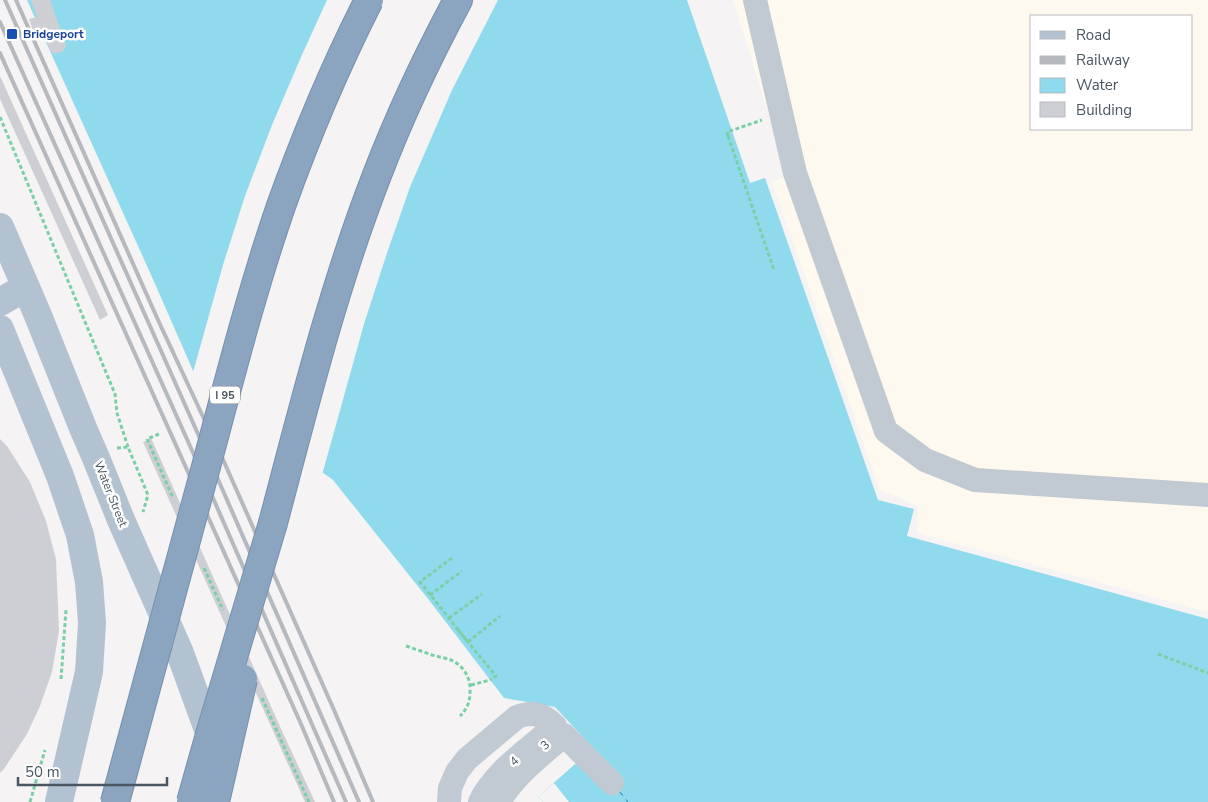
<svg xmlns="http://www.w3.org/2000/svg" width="1208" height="802" font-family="'Nunito Sans',sans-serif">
<rect width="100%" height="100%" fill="#f5f3f3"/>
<path fill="#fdf9ef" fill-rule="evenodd" d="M733 0H1208V612L917 533 918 506 880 490 772 182 788 176ZM1032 16H1192V129H1032Z"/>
<path fill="#90daee" d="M27 0H687L750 183 765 178 878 500 914 509 907 536 1208 619V802H543L538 797 593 748 555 707 504 698 429 600 333 480 198 382 152 277Z"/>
<path fill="#f5f3f3" d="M327 0H498L452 90 410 187 387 253 364 324 322 475 196 384 192 376 223 265 245 196 272 125 301 57Z
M554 783 569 802H543L538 797Z"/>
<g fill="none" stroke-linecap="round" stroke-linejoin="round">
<path stroke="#0c7c9b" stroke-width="1" stroke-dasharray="6 5" stroke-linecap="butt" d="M619 791 628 802"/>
</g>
<path fill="#cdcfd5" d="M31 0H50L66 45 64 51 55 54 50 51 44 33 35 36 29 19 37 17Z
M0 76 108 315 100 320 0 99Z
M151 438 282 731 315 802H305L143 442Z
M0 439 7 446 30 482 46 521 56 559 59 631 52 672 40 706 27 734 4 769 0 773Z"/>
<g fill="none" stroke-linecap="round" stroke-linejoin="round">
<defs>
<path id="highway" d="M273 523C304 406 333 288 377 175 400 115 428 56 458 0"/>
</defs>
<use href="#highway" stroke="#7690ad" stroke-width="30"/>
<path stroke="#7ad0a6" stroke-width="3" stroke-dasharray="4 2.5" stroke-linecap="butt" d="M0 117 115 394 117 413 128 447
M728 136 774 270
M728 136 727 132 762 120
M159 434 147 439 173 498
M117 448 128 447 148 495 143 512
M452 558 420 582 468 642 500 616
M204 568 223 610
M430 595 462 571
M449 618 482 594
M406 646C415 649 424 652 432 655 439 657 446 658 451 660 464 666 471 678 470 692 470 702 467 709 460 716
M1158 654 1208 673
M61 679 66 610
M471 685 490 680
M262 698 309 802
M30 802 45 750"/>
<path stroke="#c1cad2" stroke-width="24" d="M755 0 795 173 886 431 925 460 975 480 1208 495
M449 802 450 788 457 772 467 759 517 717C533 711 543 714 555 726 531 747 493 773 480 802
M499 802C514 775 542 755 564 735L612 783"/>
<path stroke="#b3c2d1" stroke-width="28" d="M0 227 37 313 83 428 96 458 121 520 180 653 215 749
M0 302 26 287
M0 329 60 476 80 535 89 582 92 623 89 672 59 802"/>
<use href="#highway" stroke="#8ba5c1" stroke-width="28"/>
<path stroke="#b5b8bd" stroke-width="4" d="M5 0 210 461 359 802
M16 0 158 320 225 464 334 710 373 802
M0 22 199 466 346 802
M0 53 301 724 334 802"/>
<defs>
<path id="highway-bridge" d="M115 802C146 689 177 576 207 463 230 377 252 290 281 206 306 136 335 67 369 0
M191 802 211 731 273 523
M215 802 243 679"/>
</defs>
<use href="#highway-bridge" stroke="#7690ad" stroke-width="30" stroke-linecap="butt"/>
<path stroke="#7ad0a6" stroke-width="3" stroke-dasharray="4 2.5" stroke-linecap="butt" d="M458 630 496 676 490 680"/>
<use href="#highway-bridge" stroke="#8ba5c1" stroke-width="28"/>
</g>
<rect fill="#1a4fb4" stroke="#fff" stroke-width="2" x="6" y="28" width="12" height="12" rx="2.5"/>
<g text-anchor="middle" stroke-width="5" stroke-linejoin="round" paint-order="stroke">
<rect fill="#fff" stroke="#808990" stroke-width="1" x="210" y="386.5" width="30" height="17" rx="4"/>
<g font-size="11" font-weight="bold" fill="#4a5661">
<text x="225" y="399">I 95</text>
</g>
<g font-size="12" font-weight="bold" fill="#164399" stroke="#fff" text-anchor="start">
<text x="23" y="38">Bridgeport</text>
</g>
<g font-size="12" fill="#4a5661" stroke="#fff">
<text transform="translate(111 494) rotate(68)" y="4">Water Street</text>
<text transform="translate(545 745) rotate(-42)" y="4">3</text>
<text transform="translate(514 761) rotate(-41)" y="4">4</text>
</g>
</g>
<rect x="1030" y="15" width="162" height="115" fill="#ffffff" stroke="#b7bbc0"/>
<rect x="1040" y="31" width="25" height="8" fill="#b3c2d1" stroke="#b7bbc0"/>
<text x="1076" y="40" font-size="15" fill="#4a5661">Road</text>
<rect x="1040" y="56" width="25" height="8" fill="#b5b8bd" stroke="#b7bbc0"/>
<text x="1076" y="65" font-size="15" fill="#4a5661">Railway</text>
<rect x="1040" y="78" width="25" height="15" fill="#90daee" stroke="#b7bbc0"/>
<text x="1076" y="90" font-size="15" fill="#4a5661">Water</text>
<rect x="1040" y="102" width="25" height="15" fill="#cdcfd5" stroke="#b7bbc0"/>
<text x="1076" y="115" font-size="15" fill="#4a5661">Building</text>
<path d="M18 777v8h149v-8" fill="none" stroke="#4a5661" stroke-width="2.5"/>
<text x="25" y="777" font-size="15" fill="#4a5661" stroke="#ffffff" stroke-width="4" paint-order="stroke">50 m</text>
</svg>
